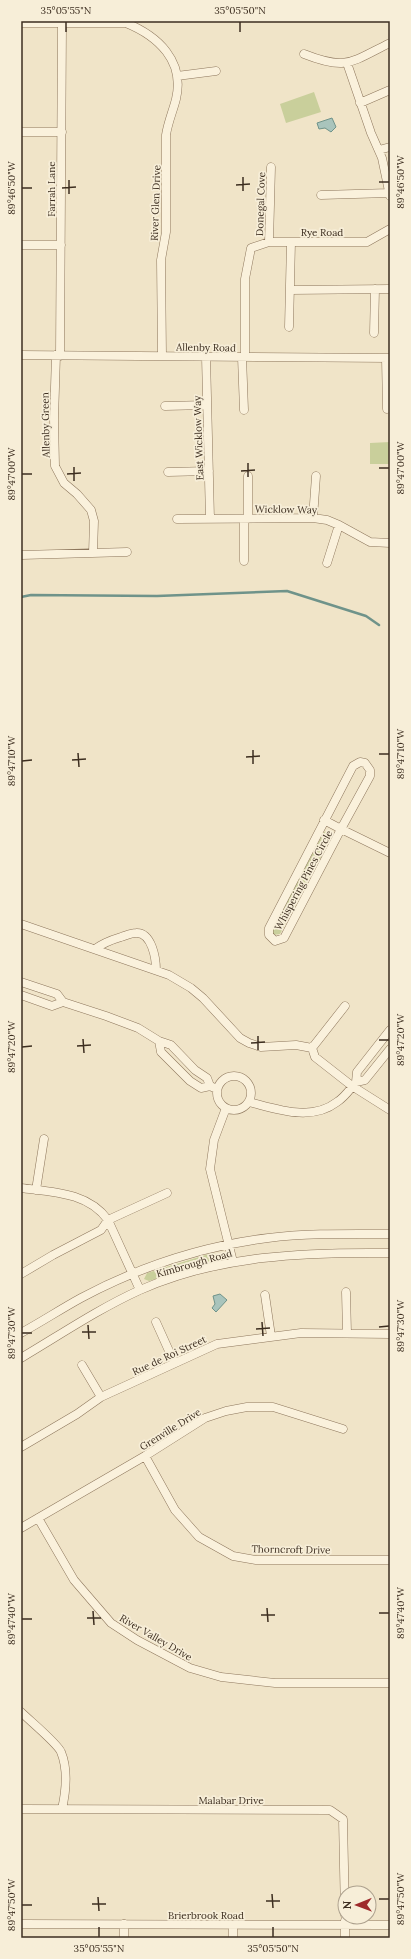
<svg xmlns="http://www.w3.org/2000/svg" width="411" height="1959" font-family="Lora,serif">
<rect width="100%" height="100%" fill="#f0e4c8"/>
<path fill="#c9cf9b" d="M314 92 321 112 286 123 280 104Z
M390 442V464H370V443Z
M327 831 332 832V836L280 934 273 935 272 929 324 832Z
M212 1253 218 1255 217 1260 149 1281 144 1279 147 1273Z"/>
<path fill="#a9c4bc" stroke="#6f938a" d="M332 118 336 127 331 132 325 128 319 129 317 123Z
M220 1294 227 1300 216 1312 212 1308 215 1304 213 1296Z"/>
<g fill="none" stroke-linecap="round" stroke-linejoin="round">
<path stroke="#6f938a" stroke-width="2.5" d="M21 597 31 595 157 596 287 591 366 616 379 625"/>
<defs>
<path id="minor" d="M21 23H126C158 36 185 61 176 99 173 111 168 122 166 135V232L161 260 162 356
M304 54C347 71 351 62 390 43
M347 63 371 133 382 158 390 196
M177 76 216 71
M360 103 390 90
M21 132H62
M379 150 390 147
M321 195 389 193
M269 242 271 167
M21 245H61
M290 290 390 289
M289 327 291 242
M374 333 375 289
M21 355 390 358
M56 355 54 419 55 466 64 483 77 494 91 510 94 521 93 553
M60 356 62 23
M206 357 210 519
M242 357 244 410
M245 357V279L251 248 269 242H367L390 229
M386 358 387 409
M165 406 207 405
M168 472 209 471
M248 476V519
M313 518 316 476
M177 519 313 518 327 520 339 525 370 542 390 543
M22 555 127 552
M244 561V519
M327 563 339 525
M324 820 341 829 370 776V770L365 763 360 762 353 766 269 928V935L275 941 284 938 341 829 390 853
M21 924 169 975 191 988 203 998 240 1038 249 1043 261 1047 296 1045 312 1048
M95 949C103 943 111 940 121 937 125 936 131 933 136 933 152 932 156 959 156 970
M21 982 57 994 63 1002
M21 995 52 1006 63 1002 106 1016 138 1028 159 1041
M390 1030 357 1072 356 1082 365 1080 390 1049
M312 1048 315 1057 352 1086 390 1110
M312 1048 345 1006
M217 1093a17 17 0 1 1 34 0a17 17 0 1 1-34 0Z
M210 1086 207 1078 195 1070 171 1045 159 1041 161 1052 190 1081 201 1088 210 1086 217 1089
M249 1102C277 1109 311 1122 337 1102 345 1097 350 1089 356 1082
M226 1108 214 1140 210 1169 233 1262
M21 1188C52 1192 88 1192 108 1220L140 1290
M36 1190 44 1139
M21 1274 53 1255 101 1230 108 1220 167 1193
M346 1292 347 1333
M265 1295 271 1336
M156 1322 174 1362
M21 1333C41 1322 61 1309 81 1298 139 1267 203 1246 268 1238 308 1233 350 1234 390 1234
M21 1358C60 1335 98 1309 140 1290 219 1255 305 1252 390 1253
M82 1365 101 1397
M21 1447 77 1414 101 1397 217 1344 301 1333 390 1334
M145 1456 175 1510 199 1537 233 1556 256 1560H390
M38 1518 74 1580 111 1623 137 1640 190 1668 221 1677 275 1683H390
M21 1528 145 1456 205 1418 226 1411 247 1407H273L343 1429
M21 1712C29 1720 58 1744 61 1752 68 1769 66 1791 62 1809
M21 1809 330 1810 343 1819 345 1915
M345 1921V1938
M21 1924 390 1925
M233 1925V1938
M124 1938V1924"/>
</defs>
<use href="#minor" stroke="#8d765c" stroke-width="9"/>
<use href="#minor" stroke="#faf1dc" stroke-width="8"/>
</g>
<path fill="none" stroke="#3d2e20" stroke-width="1.5" d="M66 22V32M240 22V32M243 177V191M69 180V194M379 182H389M236 185 250 184M22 188H32M62 188 76 187M248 463V477M74 467V481M379 468H389M241 471 255 470M22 474H32M67 474 81 473M253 750V764M78 753 79 767M379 754H389M246 757 260 756M72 760 86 759M22 761 32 760M258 1036V1050M83 1039 84 1053M379 1040H389M251 1043 265 1042M77 1046 91 1045M22 1047 32 1046M262 1322 263 1336M88 1325 89 1339M379 1327 389 1326M256 1329 270 1328M82 1332H96M22 1333H32M267 1608 268 1622M93 1611 94 1625M379 1613H389M261 1615H275M87 1618H101M22 1619H32M272 1894 273 1908M98 1897 99 1911M379 1899H389M266 1901H280M92 1904H106M22 1905H32M99 1927V1937M273 1927V1937"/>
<g text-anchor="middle" stroke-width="3.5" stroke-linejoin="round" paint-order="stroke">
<g font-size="10" fill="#3d2e20" stroke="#f7eed8">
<text transform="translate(51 189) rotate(-90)" y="4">Farrah Lane</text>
<text transform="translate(155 203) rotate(-88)" y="4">River Glen Drive</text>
<text transform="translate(260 204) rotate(-88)" y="4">Donegal Cove</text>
<text x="322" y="236">Rye Road</text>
<text transform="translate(206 347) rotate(1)" y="4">Allenby Road</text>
<text transform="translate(45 425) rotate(-91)" y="4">Allenby Green</text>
<text transform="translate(198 438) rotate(-92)" y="4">East Wicklow Way</text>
<text transform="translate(286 509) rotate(1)" y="4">Wicklow Way</text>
<text transform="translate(303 880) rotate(-62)" y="4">Whispering Pines Circle</text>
<text transform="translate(194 1263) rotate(-16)" y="4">Kimbrough Road</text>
<text transform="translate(169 1355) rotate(-25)" y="4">Rue de Roi Street</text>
<text transform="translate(170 1429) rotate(-32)" y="4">Grenville Drive</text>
<text transform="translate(291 1549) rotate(1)" y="4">Thorncroft Drive</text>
<text transform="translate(156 1637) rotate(30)" y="4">River Valley Drive</text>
<text x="231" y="1804">Malabar Drive</text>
<text x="206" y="1919">Brierbrook Road</text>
</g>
</g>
<rect width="411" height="1959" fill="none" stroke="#f7eed8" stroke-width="44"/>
<g transform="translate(357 1905) rotate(269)"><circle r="19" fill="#f7eed8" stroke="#ada18e"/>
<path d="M0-3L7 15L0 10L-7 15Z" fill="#9e2a2b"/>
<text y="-6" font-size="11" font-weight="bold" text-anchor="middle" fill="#3d2e20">N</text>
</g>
<rect x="22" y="22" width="367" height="1915" fill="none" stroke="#3d2e20" stroke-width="1.5"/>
<g font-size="10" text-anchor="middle" fill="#3d2e20">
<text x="66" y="14">35°05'55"N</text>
<text x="240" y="14">35°05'50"N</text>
<text transform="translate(400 182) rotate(-90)" y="4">89°46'50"W</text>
<text transform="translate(11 188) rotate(-90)" y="4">89°46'50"W</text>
<text transform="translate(400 468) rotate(-90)" y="4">89°47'00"W</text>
<text transform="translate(11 474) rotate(-90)" y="4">89°47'00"W</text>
<text transform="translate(400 754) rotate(-90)" y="4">89°47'10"W</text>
<text transform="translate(11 761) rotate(-90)" y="4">89°47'10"W</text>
<text transform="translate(400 1040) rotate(-90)" y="4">89°47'20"W</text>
<text transform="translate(11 1047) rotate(-90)" y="4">89°47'20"W</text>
<text transform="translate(400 1326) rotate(-90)" y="4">89°47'30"W</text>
<text transform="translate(11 1333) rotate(-90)" y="4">89°47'30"W</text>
<text transform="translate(400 1613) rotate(-90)" y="4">89°47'40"W</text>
<text transform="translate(11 1619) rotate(-90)" y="4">89°47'40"W</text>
<text transform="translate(400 1899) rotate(-90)" y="4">89°47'50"W</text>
<text transform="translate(11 1905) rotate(-90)" y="4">89°47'50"W</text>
<text x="99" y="1952">35°05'55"N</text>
<text x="273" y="1952">35°05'50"N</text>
</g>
</svg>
